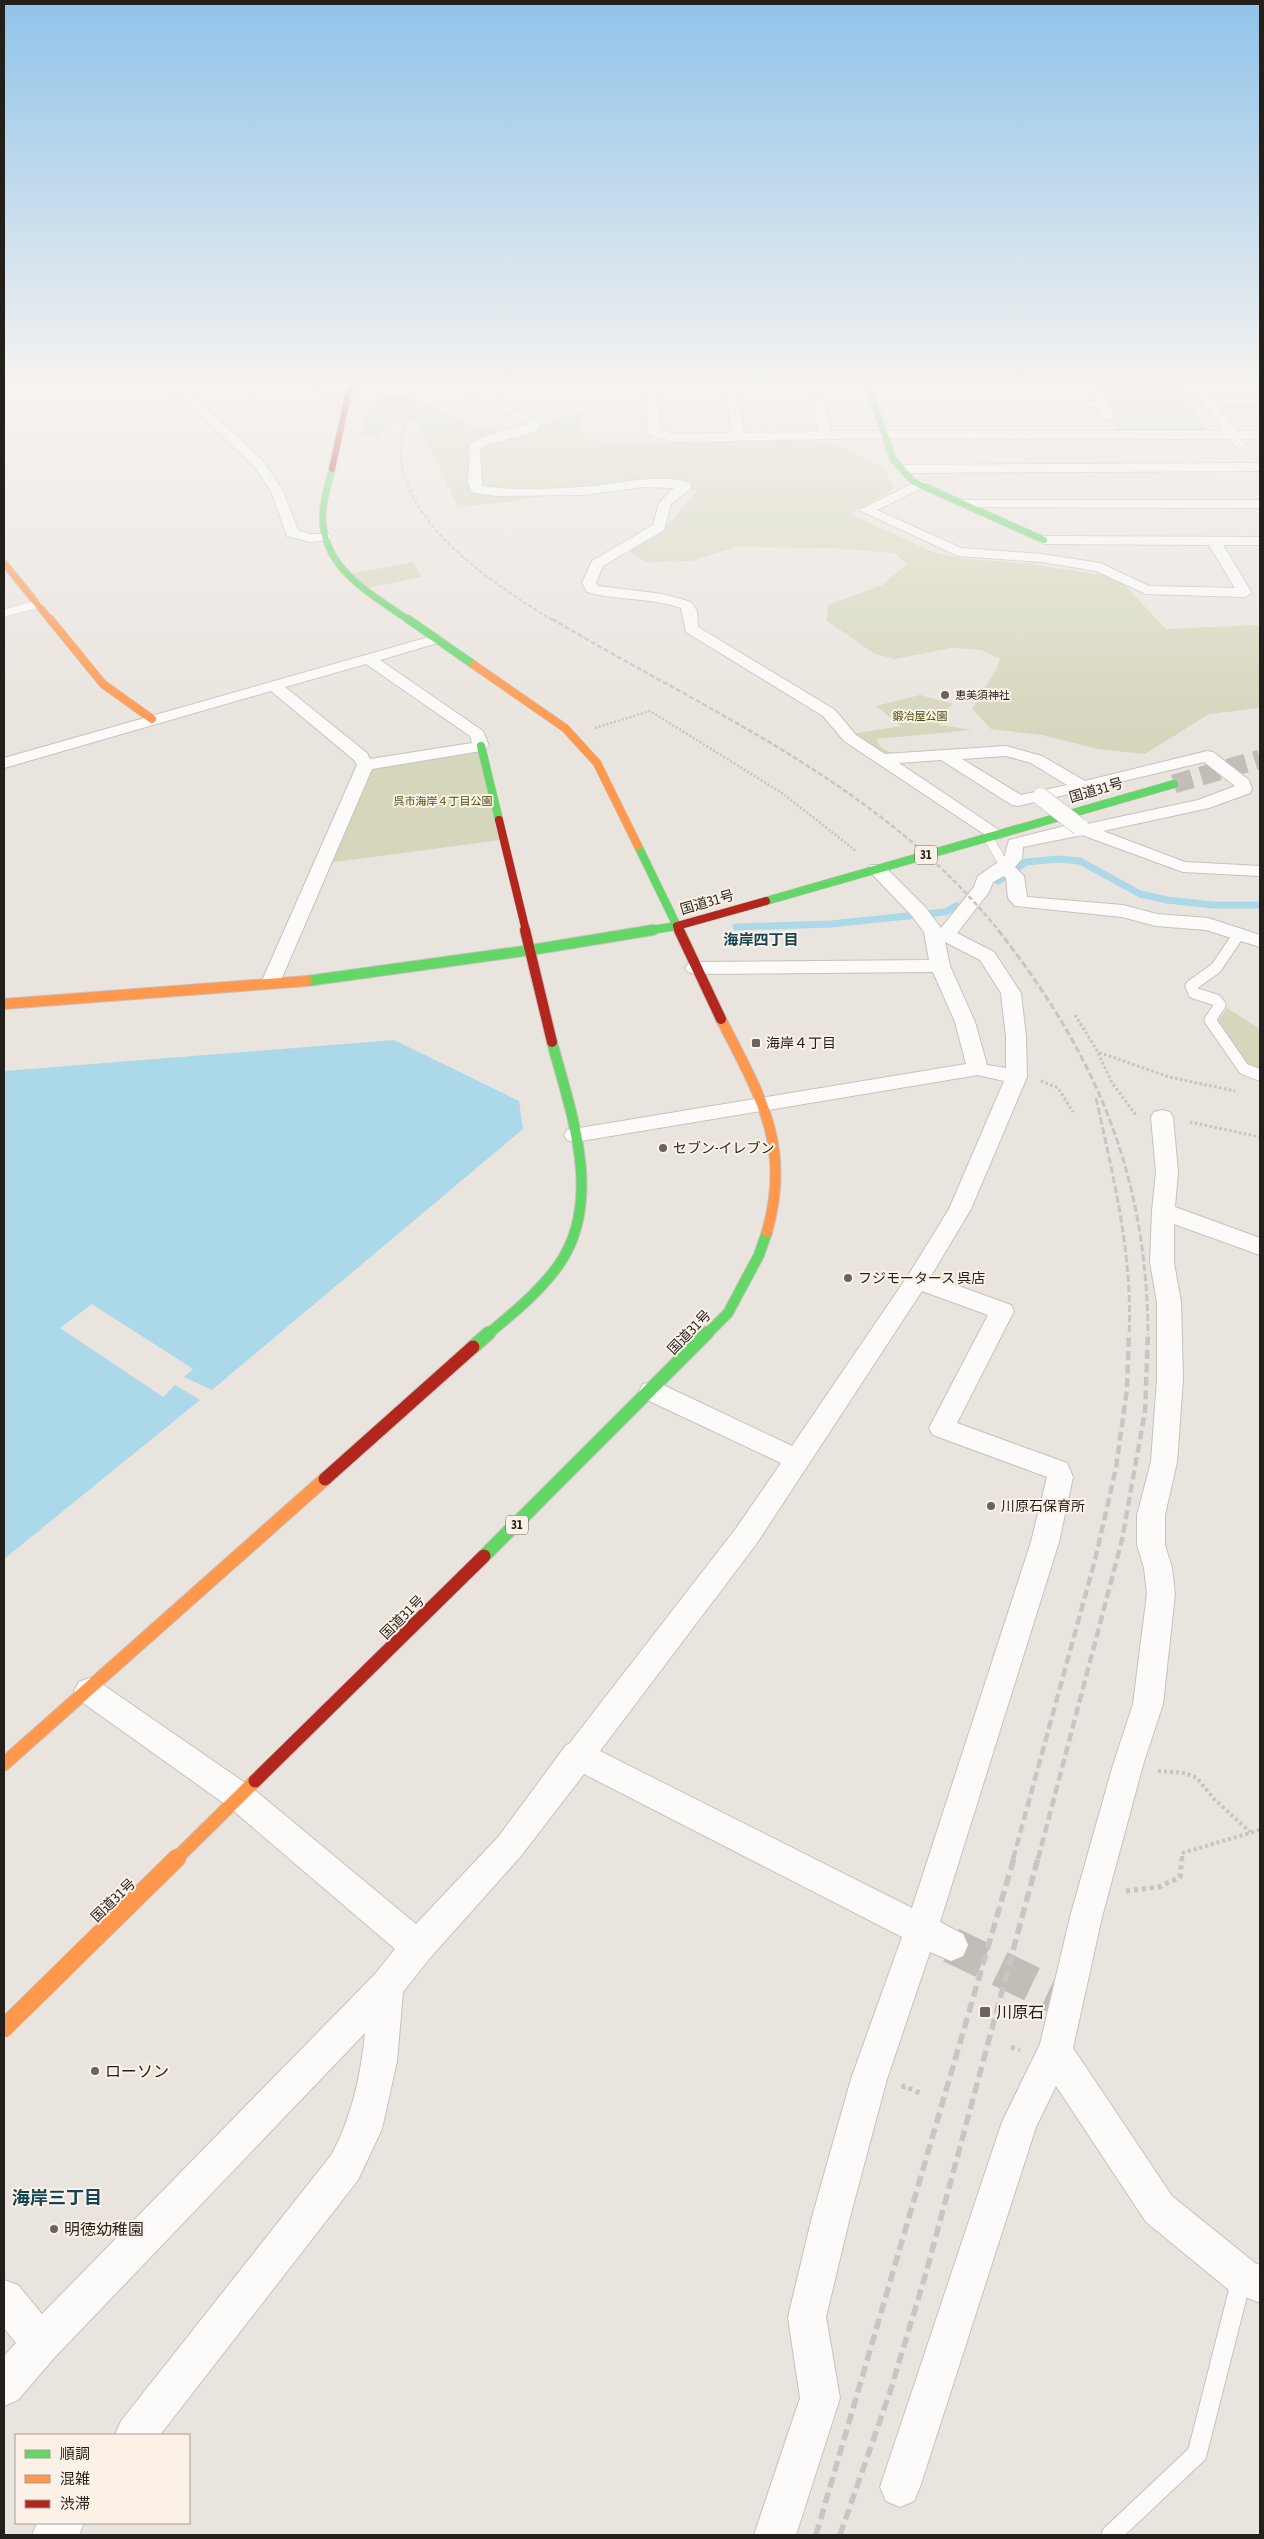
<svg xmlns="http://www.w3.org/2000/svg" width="1264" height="2539" font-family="'Asap Condensed','Noto Sans JP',sans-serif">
<rect width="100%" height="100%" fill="#eae4de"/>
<path fill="#d5d6bc" d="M1091 381H1175L1207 429 1201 433 1118 432Z
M383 396 410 397 441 411 469 426 516 434 598 406 578 421 588 440 621 444 798 440 832 443 884 468 894 489 850 514 933 552 958 558 1029 564 1117 577 1166 629 1260 625V708L1209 714 1145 754 1098 749 1042 735 991 729 972 709 996 670 1000 659 981 650 951 648 895 659 875 654 827 621 828 605 882 585 907 564 895 553 834 548 736 547 691 561 646 562 628 550 673 519 698 490 664 487H594L514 501 458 507 417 421 393 418 377 437H360L369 410Z
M413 562 422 577 366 588 349 574Z
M920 695 954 704 945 710 939 725 972 730 876 739 881 747 897 757 885 758 851 734 901 726 876 706Z
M478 748 501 840 327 863 368 767Z
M1227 1008 1260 1029V1070C1240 1063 1232 1037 1216 1024Z"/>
<path fill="#abd9ea" d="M394 1040 519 1101 523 1129 212 1390 184 1377 193 1369 92 1304 60 1328 163 1397 175 1385 200 1400 4 1559V1071Z"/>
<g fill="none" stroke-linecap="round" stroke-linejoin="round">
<path stroke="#abd9ea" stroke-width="7" d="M998 881 1026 862 1058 859 1080 861 1140 894 1167 900 1213 905H1260
M736 927 831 924 945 912 956 906"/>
<path stroke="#c2bdb7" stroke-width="36" stroke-dasharray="36 18" stroke-linecap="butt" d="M951 1945 1067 2001"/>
<path stroke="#c2bdb7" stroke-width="19" stroke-dasharray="19 9" stroke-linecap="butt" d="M1174 784 1260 759"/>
<defs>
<path id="lane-far3" d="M4 613 39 604"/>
<path id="lane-far2" d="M988 837 1005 867"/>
<path id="lane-far1" d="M1239 934 1216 968 1191 986 1194 993 1216 1000 1220 1005 1210 1020 1244 1069 1260 1075"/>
<path id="lane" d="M1111 2535 1197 2454 1242 2277"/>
<path id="street" d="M165 381H177L263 461 283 491 298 530 310 534H329L331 537 329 540 310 542 287 536 271 491 254 466Z
M311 381H323L326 389 353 395 355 397 349 400 317 394Z
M479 381H491L481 392 541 423 535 432 488 444 480 449 482 486C514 491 550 489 582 487 613 485 660 472 690 483L691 486 690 489 671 504 664 530 603 566 596 583 598 586 663 594 691 602 697 611 698 627 835 710 856 735 885 754 1006 746 1042 756 1085 781 1207 751 1213 752 1249 780 1252 789 1250 793 1209 808 1103 831 1185 862 1260 866V876L1183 872 1082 835 1023 847 1022 859 1015 867 1024 876 1027 897 1123 905 1157 914 1208 918 1260 935V947L1206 930 1156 926 1122 917 1015 906 1008 898 1006 878 1004 876 993 882 989 892 957 933 994 952 1021 993 1026 1037 1027 1077 971 1209 931 1276 1011 1305 1014 1311 957 1423 1067 1463 1073 1477 1059 1542 940 1922 963 1934 968 1945 963 1956 951 1961 930 1952 887 2079 850 2217 826 2317 840 2398 796 2535H754L800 2398 788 2317 812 2217 851 2079 902 1937 584 1774 521 1856 430 1958 403 1992 397 2061 382 2129 358 2180 160 2435H115L121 2421 332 2154C352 2116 361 2075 365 2033L55 2357 18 2400 4 2406V2356L16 2343 4 2328V2280L18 2285 42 2314 375 1974 395 1949 229 1807 79 1700 74 1691 79 1682 89 1678 99 1682 251 1787 416 1924 499 1836 566 1745 569 1744 737 1527 781 1463 643 1398 639 1391 643 1384 652 1382 661 1384 792 1446 909 1274 949 1209 1004 1081 978 1075 575 1142 567 1140 564 1135 567 1130 966 1064 955 1022 933 972 695 974 688 972 685 968 688 964 695 962 929 960 924 932 912 916 871 873 868 869 871 865H883L926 908 941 928 974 887 978 876 1004 858 1009 840 1080 822 1087 824 1198 800 1235 786 1204 762 1018 806 1012 805 941 760 899 763 1005 834 1002 838H990L844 741 823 716 686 632 681 608C651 597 618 601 587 592L582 583 592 561 653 525 659 503 674 488 644 487 582 495 497 496 472 492 468 483 470 444 480 438 528 424 473 397 468 392ZM1006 756 1031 763 1067 785 1021 795 962 759ZM945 942 980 960 1001 993 1006 1037V1068L987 1065 975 1022 950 966ZM922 1291 988 1315 929 1428 933 1435 1047 1477 1031 1542 912 1908 600 1751 757 1543Z
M645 381H657L660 430 676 434 732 433 725 381H737L744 433 819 432 806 381H818L831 431H1224L1187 381H1199L1212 399H1260V405H1217L1237 431H1260V439H1242L1246 444 1240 448 1236 447 1230 439 885 438 675 442 650 435 648 432Z
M1084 381H1096L1114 417 1112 419H1104L1097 407H875L869 404 875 401H1094Z
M1260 463V471L902 473 896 469 902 465Z
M920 480 924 481 926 484 924 487 877 510 961 548 1042 554 1100 563 1149 586 1235 588 1209 545 1044 544 1037 540 1044 536 1260 537V545H1223L1252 593 1245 597 1146 594 1096 571 1042 562 958 556 859 510Z
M965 500H1260V508L960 507 959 504 960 501Z
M436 635 441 636 443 639 441 642 380 660 483 731 489 746 481 751 372 769 278 987H264L261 983 357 765 354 760 271 691 4 768V758ZM366 664 470 736 472 743 370 759 367 753 285 687Z
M1162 1110 1170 1112 1173 1117 1178 1172 1175 1207 1260 1238V1255L1174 1224V1263L1181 1302 1183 1379 1177 1462 1165 1515V1545L1172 1568 1175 1594 1163 1704 1143 1765 1102 1917 1073 2048 1172 2196 1255 2263 1260 2265V2303L1229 2290 1146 2222 1056 2086 1036 2127 920 2487 914 2501 900 2507 886 2501 880 2487 1002 2122 1040 2044 1070 1917 1113 1765 1133 1704 1147 1594 1144 1568 1137 1545V1515L1151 1462 1157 1379V1302L1150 1263 1152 1211 1156 1172 1151 1117 1154 1112Z
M37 2523H84L79 2535H32Z"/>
<path id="fast-far3" d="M866 381 893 459 914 482 1044 540
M332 469C329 482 324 497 323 510 318 567 370 593 410 621"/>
<path id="fast-far2" d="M408 619 474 665
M481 746 499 820
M638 846 677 926 645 931
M766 901 1174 784"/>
<path id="fast-far1" d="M307 981 531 950 653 930
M487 1335C513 1313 541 1291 560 1263 604 1198 570 1110 552 1042
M706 1335 728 1313 759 1255 767 1232"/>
<path id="fast" d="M473 1347 489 1333
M484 1556 707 1333"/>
<path id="slow-far4" d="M4 563 51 621"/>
<path id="slow-far3" d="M50 619 103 684 152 719
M474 665 565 728 597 763 638 846"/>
<path id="slow-far2" d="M4 1004 307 981
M721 1019C759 1094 792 1145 767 1232"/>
<path id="slow-far1" d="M4 1764 325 1479
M176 1859 255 1781"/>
<path id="slow" d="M4 2028 177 1858"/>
<path id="jam-far3" d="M332 469 351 381"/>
<path id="jam-far2" d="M499 820 526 931
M679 931 677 926 766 901"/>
<path id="jam-far1" d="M525 930 552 1042
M679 930 721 1019"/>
<path id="jam" d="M325 1479 473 1347
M255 1781 484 1556"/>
</defs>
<use href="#lane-far3" stroke="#c6c2bd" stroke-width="8"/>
<use href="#lane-far2" stroke="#c6c2bd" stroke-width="10"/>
<use href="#lane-far1" stroke="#c6c2bd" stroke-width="13"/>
<use href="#lane" stroke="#c6c2bd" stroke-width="21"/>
<use href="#street" stroke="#c6c2bd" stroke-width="2"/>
<use href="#fast-far3" stroke="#c6c2bd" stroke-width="8"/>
<use href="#fast-far2" stroke="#c6c2bd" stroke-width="9"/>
<use href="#fast-far1" stroke="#c6c2bd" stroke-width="12"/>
<use href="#fast" stroke="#c6c2bd" stroke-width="15"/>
<use href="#slow-far4" stroke="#c6c2bd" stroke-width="8"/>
<use href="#slow-far3" stroke="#c6c2bd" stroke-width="9"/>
<use href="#slow-far2" stroke="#c6c2bd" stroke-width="12"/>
<use href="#slow-far1" stroke="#c6c2bd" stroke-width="15"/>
<use href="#slow" stroke="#c6c2bd" stroke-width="19"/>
<use href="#jam-far3" stroke="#c6c2bd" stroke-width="8"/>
<use href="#jam-far2" stroke="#c6c2bd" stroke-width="9"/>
<use href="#jam-far1" stroke="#c6c2bd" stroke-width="12"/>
<use href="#jam" stroke="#c6c2bd" stroke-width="15"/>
<path stroke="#c6c4c1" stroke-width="2.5" stroke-dasharray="2 2" stroke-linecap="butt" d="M595 728 650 711 782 793 856 851"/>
<path stroke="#c6c4c1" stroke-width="3" stroke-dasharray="2.5 2.5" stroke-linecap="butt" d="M1075 1015 1098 1052 1169 1077 1235 1091
M1098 1053 1112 1083 1136 1115
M1041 1081 1058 1088 1073 1112
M1190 1122 1260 1137"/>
<path stroke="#c6c4c1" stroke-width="4" stroke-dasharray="3 3" stroke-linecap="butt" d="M1158 1771 1185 1773 1197 1778 1214 1799 1250 1832
M1182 1859V1853L1260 1830"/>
<path stroke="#c6c4c1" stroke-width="5" stroke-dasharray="4 4" stroke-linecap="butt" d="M1126 1891 1159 1887 1180 1877 1182 1858
M1011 2047 1020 2050
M903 2089 904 2086 920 2093"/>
<use href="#lane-far3" stroke="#fcfbfa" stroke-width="7"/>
<use href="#lane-far2" stroke="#fcfbfa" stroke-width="9"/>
<use href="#lane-far1" stroke="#fcfbfa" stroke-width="11"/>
<use href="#lane" stroke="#fcfbfa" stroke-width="19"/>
<use href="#street" fill="#fcfbfa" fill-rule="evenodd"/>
<use href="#fast-far3" stroke="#63d668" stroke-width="6"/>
<use href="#fast-far2" stroke="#63d668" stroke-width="8"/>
<use href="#fast-far1" stroke="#63d668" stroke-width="10"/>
<use href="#fast" stroke="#63d668" stroke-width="13"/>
<use href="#slow-far4" stroke="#ff974d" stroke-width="6"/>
<use href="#slow-far3" stroke="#ff974d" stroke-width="8"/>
<use href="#slow-far2" stroke="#ff974d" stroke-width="10"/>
<use href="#slow-far1" stroke="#ff974d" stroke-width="13"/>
<use href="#slow" stroke="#ff974d" stroke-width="18"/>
<use href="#jam-far3" stroke="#b3261e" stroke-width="6"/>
<use href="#jam-far2" stroke="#b3261e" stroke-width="8"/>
<use href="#jam-far1" stroke="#b3261e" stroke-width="10"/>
<use href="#jam" stroke="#b3261e" stroke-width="13"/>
<path stroke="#c7c6c4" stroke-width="2" stroke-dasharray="4 2" stroke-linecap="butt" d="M410 408C407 420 400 436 400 449 402 526 495 585 554 621"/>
<path stroke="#c7c6c4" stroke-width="2.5" stroke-dasharray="5 2.5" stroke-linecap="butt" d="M552 619C710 713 881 784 999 931"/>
<path stroke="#c7c6c4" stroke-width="3" stroke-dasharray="7 3" stroke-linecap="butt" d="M998 930C1096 1055 1147 1174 1148 1335
M1096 1098C1113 1176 1133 1254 1129 1335"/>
<path stroke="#c7c6c4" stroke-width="4.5" stroke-dasharray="9 4.5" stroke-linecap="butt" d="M1013 1859 1095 1560 1116 1468 1127 1389 1129 1333
M1038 1859 1122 1540 1145 1411 1148 1333"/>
<path stroke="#c7c6c4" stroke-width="5.5" stroke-dasharray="11 5.5" stroke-linecap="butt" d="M816 2535 1014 1858
M840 2535 890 2392 926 2273 1038 1858"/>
<defs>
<path id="street-bridge" d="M1041 797 1080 827"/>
</defs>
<use href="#street-bridge" stroke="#c6c2bd" stroke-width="18" stroke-linecap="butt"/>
<use href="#street-bridge" stroke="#fcfbfa" stroke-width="17"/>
</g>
<linearGradient id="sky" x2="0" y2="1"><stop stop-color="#8fc3e9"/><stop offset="0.52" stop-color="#f6f3f0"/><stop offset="1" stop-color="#f6f3f0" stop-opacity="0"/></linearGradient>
<rect width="1264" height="736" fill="url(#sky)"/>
<g fill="#69645f" stroke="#fcf1e6" stroke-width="2">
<circle cx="945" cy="695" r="5"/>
<rect x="751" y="1038" width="10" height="10" rx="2.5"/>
<circle cx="663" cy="1148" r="5"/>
<circle cx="848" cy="1278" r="5"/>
<circle cx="991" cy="1506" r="5"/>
<rect x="979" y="2006" width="12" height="12" rx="2.5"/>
<circle cx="95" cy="2071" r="5"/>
<circle cx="54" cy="2229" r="5"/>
</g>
<g text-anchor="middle" stroke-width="4" stroke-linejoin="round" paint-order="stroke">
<g font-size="11" fill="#231f1b" stroke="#fcf1e6" text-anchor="start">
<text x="955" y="699">恵美須神社</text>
</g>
<g font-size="11" fill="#474e0a" stroke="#fcf1e6">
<text x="920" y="720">鍛冶屋公園</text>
<text x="443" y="805">呉市海岸４丁目公園</text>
</g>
<g fill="#fcf1e6" stroke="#645e58" stroke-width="1">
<rect x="915" y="845.5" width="22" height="19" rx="4"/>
<rect x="506" y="1515.5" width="22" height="19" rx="4"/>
</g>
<g font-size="12" font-weight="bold" fill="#231f1b">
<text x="926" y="859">31</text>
<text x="517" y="1529">31</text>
</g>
<g font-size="14" fill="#231f1b" stroke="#fcf1e6">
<text transform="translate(1096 790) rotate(-16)" y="5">国道31号</text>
<text transform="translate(707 902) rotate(-16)" y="5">国道31号</text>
<text transform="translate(689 1332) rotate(-46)" y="5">国道31号</text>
<text transform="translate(402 1617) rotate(-45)" y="5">国道31号</text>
<text transform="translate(113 1900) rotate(-44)" y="5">国道31号</text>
</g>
<g font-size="14" fill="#231f1b" stroke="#fcf1e6" text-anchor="start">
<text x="766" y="1048">海岸４丁目</text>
<text x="673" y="1153">セブン-イレブン</text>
<text x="858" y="1283">フジモータース 呉店</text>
<text x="1001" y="1511">川原石保育所</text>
</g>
<g font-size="15" font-weight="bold" fill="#124556" stroke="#fcf1e6">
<text x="761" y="945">海岸四丁目</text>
</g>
<g font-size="16" fill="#231f1b" stroke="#fcf1e6" text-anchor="start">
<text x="996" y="2018">川原石</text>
<text x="105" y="2077">ローソン</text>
<text x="64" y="2235">明徳幼稚園</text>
</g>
<g font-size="18" font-weight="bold" fill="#124556" stroke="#fcf1e6">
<text x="57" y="2204">海岸三丁目</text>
</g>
</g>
<rect width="1264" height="2539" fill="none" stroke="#231f1b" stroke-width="10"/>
<rect x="15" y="2434" width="175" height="90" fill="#fcf1e6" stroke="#a59d95"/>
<rect x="25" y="2450" width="25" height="8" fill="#63d668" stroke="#a59d95"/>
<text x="60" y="2459" font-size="15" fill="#231f1b">順調</text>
<rect x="25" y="2475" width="25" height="8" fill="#ff974d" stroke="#a59d95"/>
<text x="60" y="2484" font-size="15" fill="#231f1b">混雑</text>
<rect x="25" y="2500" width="25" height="8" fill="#b3261e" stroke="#a59d95"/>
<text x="60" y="2509" font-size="15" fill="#231f1b">渋滞</text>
</svg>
